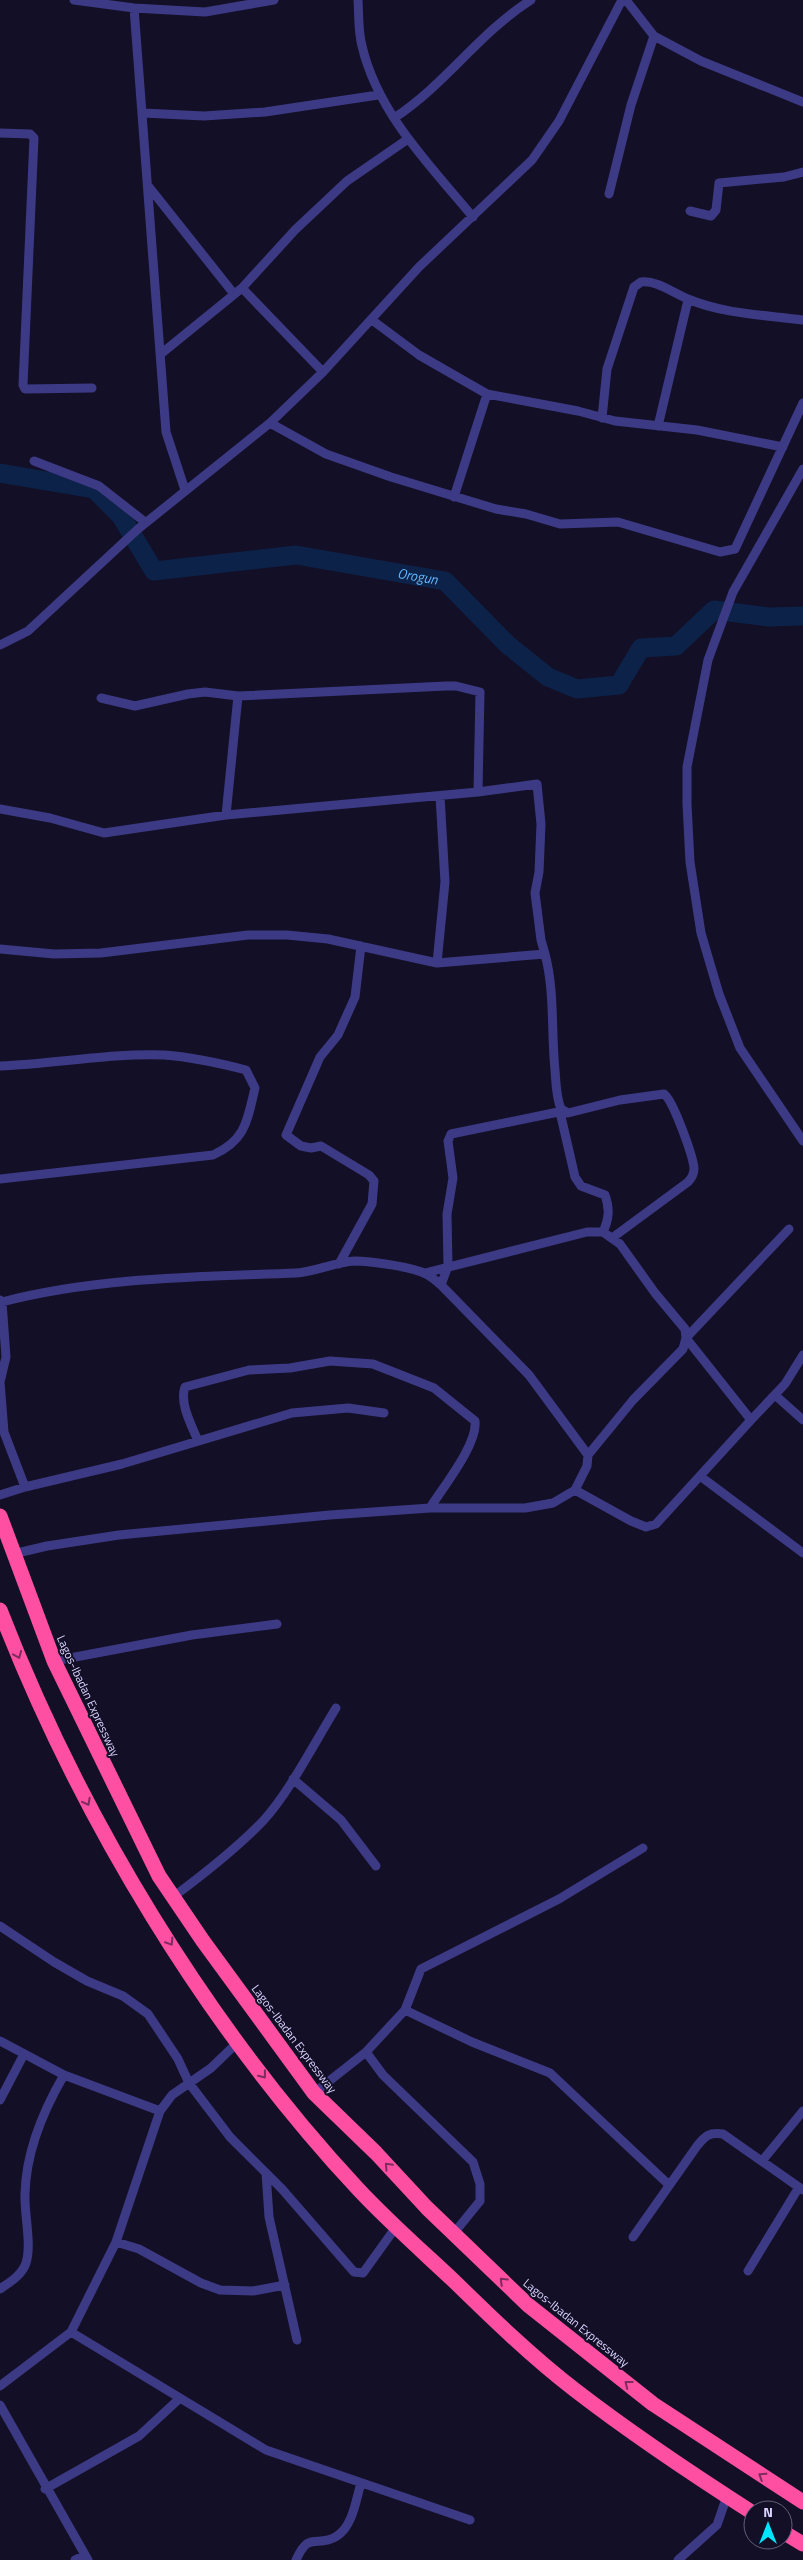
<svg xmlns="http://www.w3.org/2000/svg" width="803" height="2560" font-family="'Titillium Web',sans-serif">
<rect width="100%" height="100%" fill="#130f26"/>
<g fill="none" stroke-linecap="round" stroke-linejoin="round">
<path stroke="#0c2248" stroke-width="19" id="s1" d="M0 473 94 489 121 516 154 571 296 555 445 581 508 645 548 677 577 689 619 685 641 648 676 646 714 610 769 617 803 616"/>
<path stroke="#3d3a85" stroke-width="9" d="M74 0 134 8 205 12 274 0
M358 0C359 15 358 31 362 46 378 114 430 165 473 217
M626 0 654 36 701 61 803 102
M134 8 166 432 185 490
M143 113 204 116 265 112 378 95
M394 118C445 85 480 32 531 0
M0 133 30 134 34 138 23 385 25 389 92 388
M149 187 234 294
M609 194 631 105 654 36
M690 211 711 216 716 210 719 183 784 177 803 172
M242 288 323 372
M372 320 419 355 487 394 578 411 615 421 697 430 783 447
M162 353 242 288 295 230 347 181 408 139
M602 418 607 369 634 287 641 282C657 280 673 293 688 299 723 314 765 315 803 320
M270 423 326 454 391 477 496 509 526 514 560 524 618 522 720 552 735 549 803 403
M658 426 688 300
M34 461 99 486 145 522
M803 469 733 592 708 660 687 767V804L690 862 701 933 719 994 740 1048 803 1141
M454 497 487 394
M0 645 28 631 138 529 270 423 323 372 419 267 532 160 559 121 622 0
M101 698 135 706 188 694 205 692 238 696 446 686H456L480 692 478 792
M0 809 50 818 104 833 226 815 478 792 537 784 541 824 539 872 535 893 541 940 545 954 437 963 328 939 287 935H248L101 953 54 954 0 949
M226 815 238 696
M545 954C555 992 551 1031 555 1070 556 1083 556 1097 561 1109L568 1113 620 1100 664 1094C673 1100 693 1156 694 1168 694 1174 692 1178 688 1182L612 1238
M437 963 445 882 440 796
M0 1066C55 1064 109 1053 164 1055 192 1057 219 1063 246 1070L255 1088C247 1121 246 1140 213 1155L0 1179
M560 1112 575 1177 581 1186 605 1195C610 1209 609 1219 603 1232
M339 1264 372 1204 374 1181 369 1175 321 1146 311 1148 301 1146 286 1135 320 1057 338 1035 355 997 361 946
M425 1273 587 1232H603L620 1244 655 1293 685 1329 686 1338 683 1349 633 1400 588 1455
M441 1285 448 1266 447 1214 453 1178 448 1141 451 1134 563 1111
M0 1300 2 1302 6 1357 0 1382 4 1432 25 1487
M2 1302C98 1277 198 1277 296 1273 315 1272 335 1262 355 1261 369 1261 414 1267 426 1274 431 1276 436 1281 441 1285L529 1375 588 1455 587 1466 575 1490 631 1521 646 1527 656 1524 751 1420 686 1338 789 1229
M775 1395 803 1420
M751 1420 785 1384 803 1355
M198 1441C192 1426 179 1403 185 1387L249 1370 290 1368 330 1361 373 1364 434 1388 475 1421C478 1444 443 1487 430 1508
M700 1476 803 1553
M0 1495 25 1487 122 1464 292 1413 348 1408 384 1413
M13 1554 47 1546 119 1535 330 1515 430 1508H525L553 1503 575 1490
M54 1661 192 1635 277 1624
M293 1779 341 1820 376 1866
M173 1897C204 1874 236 1849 263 1821 289 1793 315 1742 336 1708
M0 1926 54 1962 87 1981 123 1996 148 2014 178 2059 189 2083 230 2137 282 2189 354 2272 363 2273 396 2227
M405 2010 472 2042 550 2073 668 2184
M0 2041 64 2075 160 2111
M366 2052 383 2075 473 2162 480 2184V2201L454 2233
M314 2093 366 2052 405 2010 421 1969 559 1899 643 1848
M0 2100 24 2054
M762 2161 803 2111
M266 2173 269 2217 297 2340
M633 2237 697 2146C705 2136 709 2132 723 2134L803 2190
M116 2242 139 2249 201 2283 220 2290 253 2291 285 2285
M748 2271 799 2187
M0 2289C10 2282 22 2275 26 2263 32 2244 24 2214 25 2194 26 2151 43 2111 64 2075
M71 2332 266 2450 470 2520
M0 2386 71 2332 116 2242 160 2111 172 2095 211 2068 238 2042
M0 2405 88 2560
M45 2489 139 2436 179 2399
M75 2560 85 2555
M296 2560C310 2529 317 2549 337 2536 353 2526 356 2499 361 2483
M678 2560 717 2525 727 2496"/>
<path stroke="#ff4fa3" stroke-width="15" d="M0 1516 54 1661 159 1876 203 1941 314 2093 376 2153 427 2208 528 2305 653 2404 803 2502
M0 1610C80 1817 207 2027 359 2190 389 2222 422 2251 454 2281 493 2319 532 2357 575 2390 632 2434 692 2474 753 2513
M783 2532 803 2544"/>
</g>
<defs><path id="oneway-chevron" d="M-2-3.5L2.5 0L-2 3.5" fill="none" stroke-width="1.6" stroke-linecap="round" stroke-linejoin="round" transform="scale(1.25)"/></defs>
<g stroke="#7d2c5e">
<use href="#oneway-chevron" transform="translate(18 1655) rotate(68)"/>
<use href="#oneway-chevron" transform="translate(87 1802) rotate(62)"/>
<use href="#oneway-chevron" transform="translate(170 1942) rotate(58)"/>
<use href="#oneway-chevron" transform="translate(263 2075) rotate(52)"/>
<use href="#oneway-chevron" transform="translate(388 2166) rotate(-133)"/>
<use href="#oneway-chevron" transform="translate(503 2281) rotate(-136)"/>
<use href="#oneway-chevron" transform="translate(628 2384) rotate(-142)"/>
<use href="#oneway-chevron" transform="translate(762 2476) rotate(-147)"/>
</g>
<g text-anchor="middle" stroke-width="4" stroke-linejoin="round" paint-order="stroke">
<g font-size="12" fill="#d9d4ff" stroke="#130f26">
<text transform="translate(88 1696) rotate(65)" y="4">Lagos-Ibadan Expressway</text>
<text transform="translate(294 2039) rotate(53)" y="4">Lagos-Ibadan Expressway</text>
<text transform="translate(576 2323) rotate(39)" y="4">Lagos-Ibadan Expressway</text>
</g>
<g font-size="14" font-style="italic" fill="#62b6ff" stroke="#130f26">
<text dy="5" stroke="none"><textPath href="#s1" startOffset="464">Orogun</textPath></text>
</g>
</g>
<g transform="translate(768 2525)"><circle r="24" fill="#130f26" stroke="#625e7d"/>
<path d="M0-4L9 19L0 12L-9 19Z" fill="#00e5ff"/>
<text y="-8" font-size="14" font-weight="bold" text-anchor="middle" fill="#d9d4ff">N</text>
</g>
</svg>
